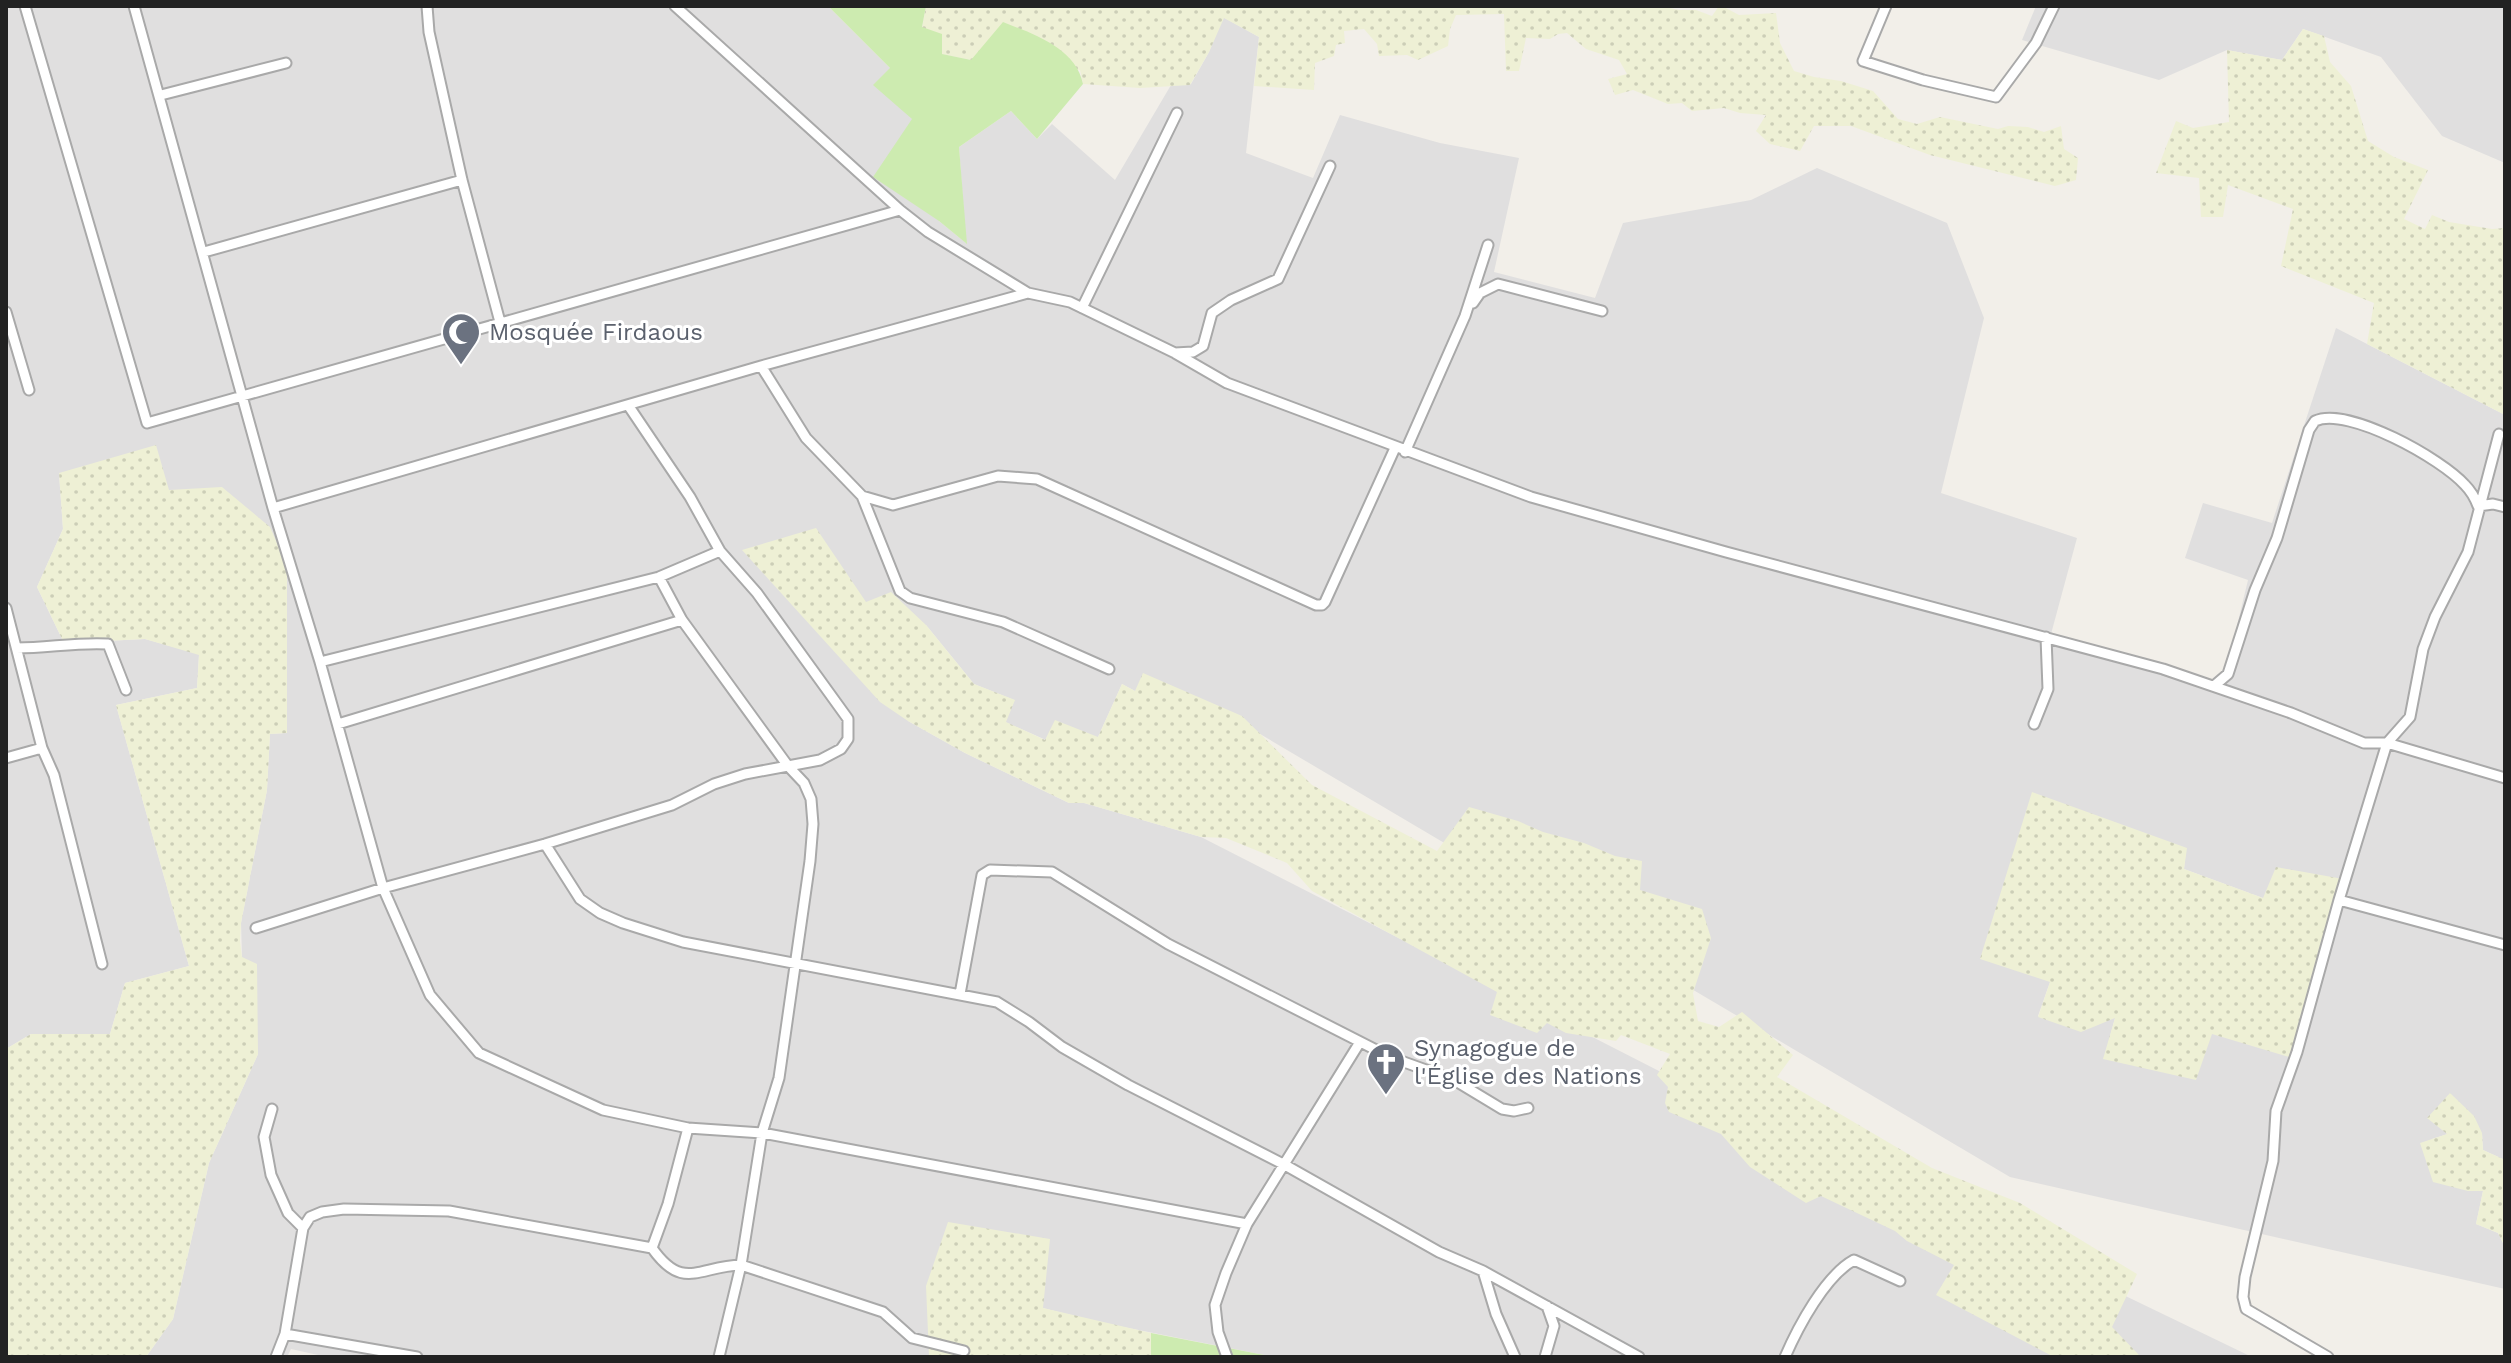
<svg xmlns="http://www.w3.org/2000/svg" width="2511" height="1363" font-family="'Work Sans',sans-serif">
<defs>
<pattern id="farmland-dots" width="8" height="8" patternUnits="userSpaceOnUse" patternTransform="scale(2)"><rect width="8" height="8" fill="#eef0d5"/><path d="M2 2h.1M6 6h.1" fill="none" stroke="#ccceb7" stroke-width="1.8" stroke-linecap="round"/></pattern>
</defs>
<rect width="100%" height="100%" fill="#f2efe9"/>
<path fill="#e0dfdf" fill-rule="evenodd" d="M6 6H828L890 68 912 119 939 221 966 243 959 147 1011 111 1037 139 1052 124 1115 180 1171 85 1191 84 1209 52 1223 17 1259 37 1246 153 1313 178 1340 115 1440 143 1519 158 1494 272 1595 298 1623 223 1751 200 1817 168 1947 223 1984 318 1941 493 2077 538 2051 634 2222 688 2248 580 2185 558 2203 503 2272 523 2336 328 2505 415V1160L2483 1150 2482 1133 2448 1134 2432 1139 2468 1191H2483L2476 1224 2498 1233 2505 1247V1289L2010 1177 1199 698 1135 691 1122 684 1098 737 1046 740 1005 722 1014 700 974 684 926 625 908 721 965 753 1069 803H1084L1201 837 1659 1071 2252 1357H1274L1098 1322 1043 1308 929 1356 933 1357H327L291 1349 287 1357H146L173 1319 209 1163 258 1054 242 957 241 923 267 790 270 734 286 733 169 490 59 474 63 529 37 587 64 643 145 639 199 654 197 688 116 705 189 966 125 983 110 1034H31L6 1049ZM2186 849 2184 869 2263 898 2212 1034 2104 1059 2115 1018 2038 1016 2050 982Z
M2036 6H2505V163L2442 136 2381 57 2303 29 2282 60 2227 50 2159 80 2022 40Z"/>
<path fill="url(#farmland-dots)" d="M926 6H1662L1679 10H1696L1712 16 1719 6H1722L1739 15 1776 13 1780 43 1794 71 1814 77 1841 81 1873 91 1898 119 1917 124 1940 117 1998 129 2008 126 2028 127 2044 132 2061 126 2064 149 2078 158 2076 180 2055 186 1930 155 1851 126H1814L1800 151 1770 144 1756 131 1766 115 1740 113 1724 108 1692 111 1682 103 1668 104 1633 90 1615 95 1608 79 1627 74 1619 60 1586 49 1567 33 1558 34 1550 39 1526 38 1519 71H1506L1504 14 1456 15 1450 29 1448 46 1418 60 1407 55 1379 56 1377 44 1364 29 1344 31 1345 43 1336 45 1334 56 1315 63 1314 90 1254 86 1259 37 1224 18 1209 52 1190 85 1140 88 1083 84 1080 70 971 60 941 54 922 28Z
M2303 29 2324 36 2330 62 2351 86 2368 141 2394 157 2428 170 2404 219 2425 229 2432 215 2449 222 2492 229 2505 228V415L2367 344 2374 303 2281 266 2293 209 2228 185 2223 217H2201L2199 178 2156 173 2176 121 2193 128 2229 122 2227 50 2282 60Z
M156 445 169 490 222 487 270 527 287 566V733L270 734 267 790 241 923 240 941 242 957 257 964 258 1054 209 1163 173 1319 146 1357H6V1049L31 1034H110L125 983 189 966 116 705 197 688 199 655 145 639 64 643 37 587 63 529 59 473Z
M816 528 866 602 891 592 926 625 974 684 1015 700 1006 722 1045 740 1055 720 1098 737 1122 684 1135 691 1143 673 1242 716 1312 785 1437 851 1469 807 1518 821 1543 832 1584 843 1615 856 1642 861 1640 890 1702 909 1711 938 1693 993 1698 1021 1719 1027 1742 1012 1793 1055 1777 1077 1932 1168 2020 1203 2137 1274 2112 1327 2141 1357H2054L1936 1295 1954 1265 1907 1241 1895 1231 1821 1196 1806 1203 1750 1167 1721 1134 1669 1112 1665 1103 1668 1087 1657 1075 1670 1054 1621 1035 1616 1041 1566 1033 1547 1023 1537 1033 1490 1015 1497 992 1312 891 1287 863 1226 838 1201 837 1084 803H1069L965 753 908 721 880 702 742 550Z
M2032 792 2187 848 2184 869 2263 898 2276 867 2343 879 2289 1057 2212 1034 2196 1080 2103 1059 2115 1018 2081 1032 2038 1017 2050 982 1980 959Z
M2450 1093 2474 1116 2482 1133 2483 1150 2505 1160V1247L2498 1233 2476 1224 2483 1191H2468L2433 1182 2420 1143 2447 1134 2427 1118Z
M948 1222 1050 1239 1043 1308 1151 1333V1357L929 1356 926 1286Z"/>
<path fill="#cdebb0" d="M828 6H926L922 27 942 34V54L971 60 1003 22C1033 34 1076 48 1083 84L1037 139 1011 111 959 147 967 244 939 221 873 177 912 119 873 85 890 68Z
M1151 1333 1274 1357H1151Z"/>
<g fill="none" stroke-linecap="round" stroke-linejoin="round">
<defs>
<path id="minor" d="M25 6 147 423 900 210
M134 6 273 508 320 662 383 888 430 995 479 1053 603 1110 688 1128 762 1133 1247 1224
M427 6 429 32 462 180 500 322
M675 6 900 210 928 232 1028 293 1070 302 1175 353 1227 383 1531 497 1726 552 2163 669 2291 713 2364 743H2387L2505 778
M1886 6 1863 61 1923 80 1996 97 2036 43 2054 6
M161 95 286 63
M204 252 462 180
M1473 303 1480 293 1498 284 1602 311
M1082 308 1177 113
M6 312 29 390
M1175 353 1193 352 1203 346 1212 313 1231 300 1278 279 1330 166
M761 366 806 438 862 496 893 505 998 476 1037 479 1316 605H1322L1325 602 1395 448
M1405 452 1465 316 1488 245
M862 496 900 591 910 598 1003 622 1109 669
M273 508 761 366 1028 293
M659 577 682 620 788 766 804 783 811 799 813 824 810 861 779 1078 762 1133 741 1265 719 1357
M6 608 42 748 54 775 102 964
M17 648C48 648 77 642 108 644L126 690
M320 662 659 577 720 551
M2214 686 2228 674 2255 590 2277 538 2309 430 2315 421C2348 406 2442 459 2465 485 2471 491 2475 498 2478 506L2493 504 2505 507
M338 724 682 620
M2034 724 2048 689 2046 637
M6 758 42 748
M545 844 580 899 600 913 623 923 683 942 997 1002 1029 1022 1062 1047 1128 1085 1285 1165 1439 1252 1483 1271 1639 1357
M2339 900 2505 945
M256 928 383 888 545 844 672 805 714 784 745 774 820 760 841 749 848 739V719L757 593 720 551 690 497 628 405
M960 994 982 875 990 870 1052 872 1168 944 1390 1057 1454 1080 1502 1109 1514 1111 1528 1108
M272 1109 264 1137 271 1175 288 1213 303 1228
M652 1248 668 1204 688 1128
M1483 1271 1496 1314 1515 1357
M285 1334 417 1357
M276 1357 285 1334 303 1228 310 1217 322 1212 344 1209 449 1211 652 1248C683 1292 699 1266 741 1265L883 1312 912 1338 964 1351
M1227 1357 1218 1332 1215 1305 1226 1273 1247 1224 1360 1042
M1545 1357 1554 1326 1547 1306
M1785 1357C1798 1327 1825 1276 1854 1260L1900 1281
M2328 1357 2246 1309 2243 1297 2245 1277 2273 1161 2276 1111 2297 1052 2339 900 2387 743 2410 717 2423 649 2435 617 2468 552 2499 434"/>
</defs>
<use href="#minor" stroke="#a9a9a9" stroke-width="13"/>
<use href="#minor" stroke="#fff" stroke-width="9"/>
</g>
<defs>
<symbol id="mosque-pin" viewBox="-11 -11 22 30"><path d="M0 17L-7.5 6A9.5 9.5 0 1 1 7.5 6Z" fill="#6b7280" stroke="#fff"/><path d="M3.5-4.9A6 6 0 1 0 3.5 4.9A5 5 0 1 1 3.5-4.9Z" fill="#fff"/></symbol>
<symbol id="church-pin" viewBox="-11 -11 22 30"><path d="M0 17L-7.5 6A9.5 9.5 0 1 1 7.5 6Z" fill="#6b7280" stroke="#fff"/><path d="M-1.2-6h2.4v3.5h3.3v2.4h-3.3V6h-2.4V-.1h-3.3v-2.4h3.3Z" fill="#fff"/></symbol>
</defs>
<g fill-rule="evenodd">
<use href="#mosque-pin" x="439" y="310" width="44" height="60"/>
<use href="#church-pin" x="1364" y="1040" width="44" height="60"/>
</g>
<g text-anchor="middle" stroke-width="6" stroke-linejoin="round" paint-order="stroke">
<g font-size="24" fill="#5b616d" stroke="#fff" text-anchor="start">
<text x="489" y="340">Mosquée Firdaous</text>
<text x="1414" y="1056">Synagogue de<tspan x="1414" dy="28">l'Église des Nations</tspan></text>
</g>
</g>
<rect width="2511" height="1363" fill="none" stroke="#222222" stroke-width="16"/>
</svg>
